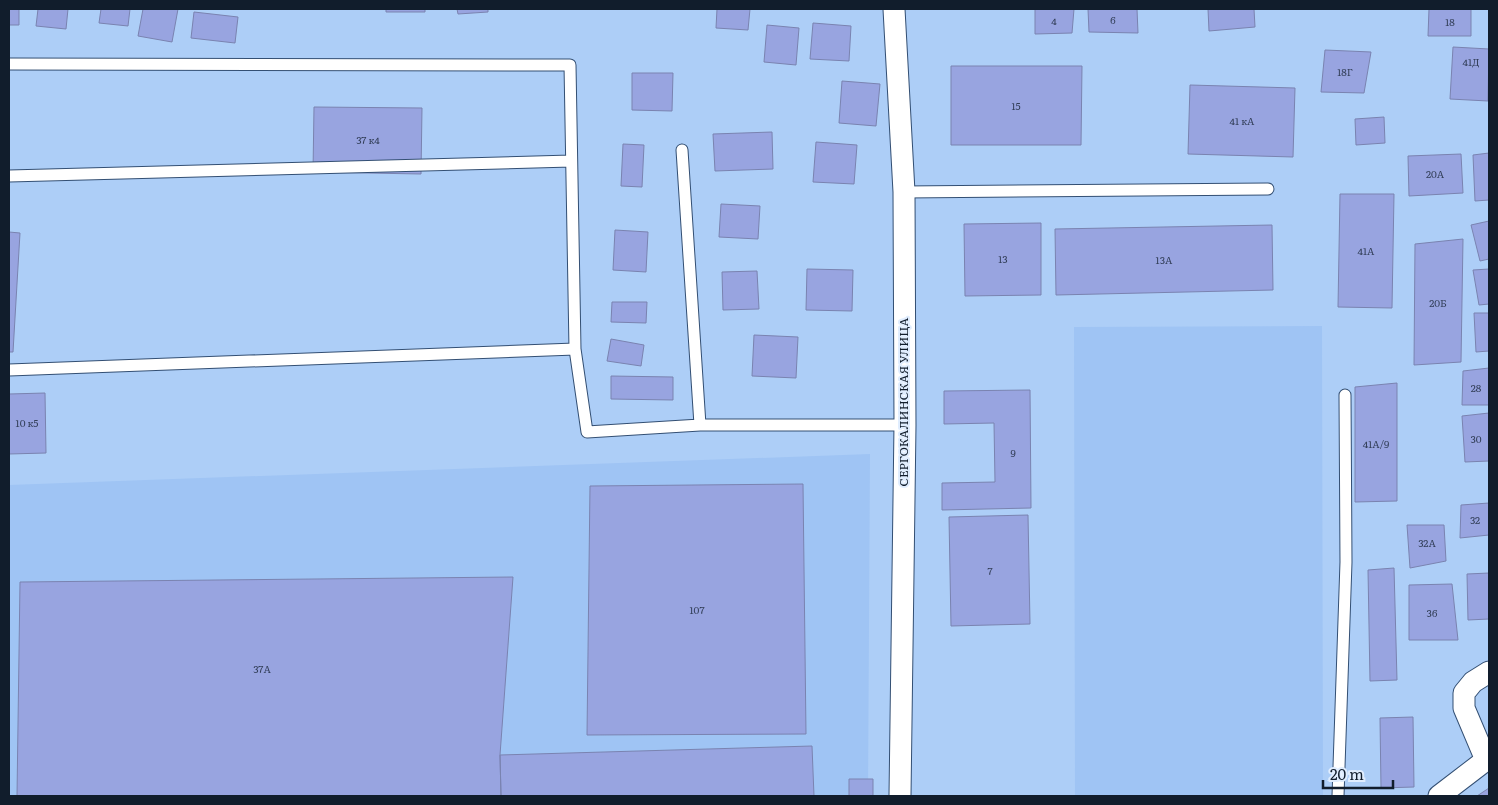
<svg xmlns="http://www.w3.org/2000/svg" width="1498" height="805" font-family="Literata,serif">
<rect width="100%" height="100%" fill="#adcef7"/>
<path fill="#9fc4f4" d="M1322 326 1323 796H1075L1074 327Z
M870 454 868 796H9V485Z"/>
<path fill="#98a4e0" stroke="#7a83b0" d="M9 9H19V25H9Z
M38 9H68L66 29 36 26Z
M101 9H130L128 26 99 23Z
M143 9H178L172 42 138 36Z
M386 9H425V12H386Z
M457 9H488V12L458 14Z
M717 9H750L748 30 716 28Z
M1035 9H1074L1072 33 1035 34Z
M1088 9H1137L1138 33 1089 32Z
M1208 9H1254L1255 27 1209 31Z
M1429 9H1471V36H1428Z
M194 12 238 17 235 43 191 38Z
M813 23 851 26 849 61 810 59Z
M767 25 799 28 796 65 764 62Z
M1453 47 1489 49 1488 101 1450 99Z
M1325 50 1371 52 1364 93 1321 92Z
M951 66H1082L1081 145H951Z
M632 73H673L672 111 632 110Z
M842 81 880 84 876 126 839 123Z
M1190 85 1295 88 1293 157 1188 154Z
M314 107 422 108 421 174 313 172Z
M1384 117 1385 143 1356 145 1355 119Z
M772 132 773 169 715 171 713 134Z
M816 142 857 145 854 184 813 182Z
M623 144 644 145 642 187 621 186Z
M1489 153V200L1475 201 1473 155Z
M1461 154 1463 193 1409 196 1408 156Z
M1340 194H1394L1392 308 1338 307Z
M721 204 760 206 758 239 719 237Z
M1489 221V259L1480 261 1471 225Z
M1041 223V295L965 296 964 224Z
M1272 225 1273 290 1056 295 1055 229Z
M615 230 648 232 646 272 613 270Z
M9 232 20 233 13 352H9Z
M1463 239 1461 362 1414 365 1415 244Z
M807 269 853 270 852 311 806 310Z
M1489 269V304L1479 305 1473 270Z
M757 271 759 309 723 310 722 272Z
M612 302H647L646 323 611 322Z
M1474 313H1489V351L1476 352Z
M754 335 798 337 796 378 752 376Z
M611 339 644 345 641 366 607 361Z
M1489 368V405H1462L1463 371Z
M611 376 673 377V400L611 399Z
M1397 383V501L1355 502V387Z
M1030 390 1031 508 942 510V483L995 482 994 423 944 424V391Z
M45 393 46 453 9 454V394Z
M1489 413V461L1465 462 1462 416Z
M803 484 806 734 587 735 590 486Z
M1489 503V535L1460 538 1461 505Z
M1028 515 1030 624 951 626 949 517Z
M1407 525H1444L1446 561 1410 568Z
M1394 568 1397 680 1370 681 1368 570Z
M1489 573V619L1468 620 1467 574Z
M513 577 500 755 501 796H17L20 582Z
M1452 584 1458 640H1409V585Z
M1413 717 1414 787 1381 788 1380 718Z
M812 746 814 796H501L500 755Z
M849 779H873V796H849Z
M1489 788V796H1477Z"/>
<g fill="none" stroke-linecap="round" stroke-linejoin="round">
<defs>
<path id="service" d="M9 64 570 65 575 349 587 432 700 425H905
M682 150 700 425
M9 176 571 161
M904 192 1268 189
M9 370 575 349
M1338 796 1346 562 1345 395"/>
<path id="minor" d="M894 9 904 192 905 425 900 796
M1439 796 1486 760 1464 708V693L1473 682 1489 672"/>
</defs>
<use href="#service" stroke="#334f73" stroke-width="13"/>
<use href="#minor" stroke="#334f73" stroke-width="23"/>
<use href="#service" stroke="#fff" stroke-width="11"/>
<use href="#minor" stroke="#fff" stroke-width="21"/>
</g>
<g text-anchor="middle" stroke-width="4" stroke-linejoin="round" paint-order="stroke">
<g font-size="10" fill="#333f59">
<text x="1113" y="24">6</text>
<text x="1054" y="25">4</text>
<text x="1450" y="26">18</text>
<text x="1471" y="66">41Д</text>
<text x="1345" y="76">18Г</text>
<text x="1016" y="110">15</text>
<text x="1242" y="125">41 кА</text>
<text x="368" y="144">37 к4</text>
<text x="1435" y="178">20А</text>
<text x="1366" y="255">41А</text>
<text x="1003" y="263">13</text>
<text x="1164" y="264">13А</text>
<text x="1438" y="307">20Б</text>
<text x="1476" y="392">28</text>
<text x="27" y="427">10 к5</text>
<text x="1476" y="443">30</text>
<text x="1376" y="448">41А/9</text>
<text x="1013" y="457">9</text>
<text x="1475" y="524">32</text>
<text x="1427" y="547">32А</text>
<text x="990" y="575">7</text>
<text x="697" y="614">107</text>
<text x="1432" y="617">36</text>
<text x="262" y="673">37А</text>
</g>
<g font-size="12" fill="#111d2c" stroke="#e0edfe">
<text transform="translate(904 402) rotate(-90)" y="4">СЕРГОКАЛИНСКАЯ УЛИЦА</text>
</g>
</g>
<rect width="1498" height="805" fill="none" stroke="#111d2c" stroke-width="20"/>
<path d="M1323 780v8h70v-8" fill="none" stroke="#111d2c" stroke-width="2.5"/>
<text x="1330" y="780" font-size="15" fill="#111d2c" stroke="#e0edfe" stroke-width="4" paint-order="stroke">20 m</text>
</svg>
